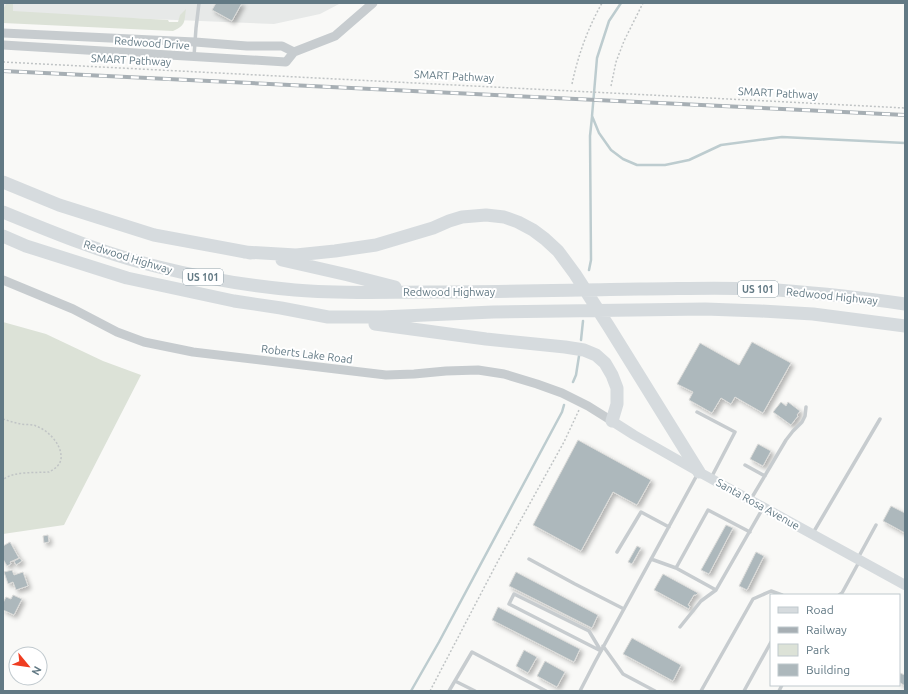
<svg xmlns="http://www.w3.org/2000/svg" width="908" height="694" font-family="Ubuntu,sans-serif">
<defs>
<filter id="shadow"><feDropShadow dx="3" dy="3" stdDeviation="2" flood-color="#0004"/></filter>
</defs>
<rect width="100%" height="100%" fill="#f9f9f7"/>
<path fill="#e7e9e8" d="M3 3H341L320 14 274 24 3 13Z"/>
<path fill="#dce2d7" d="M7 3 13 4V11L168 20 169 22H178L180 15 186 9C184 23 186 25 173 31L3 23V9Z
M3 322 46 334 103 361 141 375 64 525 3 534Z"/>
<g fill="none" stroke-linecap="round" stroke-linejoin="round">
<path stroke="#bdcccf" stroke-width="2.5" d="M621 3 609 21 597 58 592 116 599 133 611 150 623 159 637 165H665L689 160 721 145 782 137 905 143
M589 270 591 260 590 136 592 117
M581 340 583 321
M573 382 576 375 579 356
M411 691 439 642 562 412 564 405"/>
</g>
<path fill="#adb8bc" stroke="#dbdbd9" filter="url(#shadow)" d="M216 3H242L232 21 212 10Z
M752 342 791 363 763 413 735 397 731 404 721 398 712 413 689 400 693 392 677 384 700 343 739 365Z
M781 402 786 406 788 402 800 411 797 415 798 416 791 425 773 412Z
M578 440 651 480 637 505 613 492 581 551 533 525Z
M758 444 771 451 763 466 750 459Z
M891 506 905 513V533L883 521Z
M726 525 733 528 709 574 701 570Z
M48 535 49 542 44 543 43 536Z
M10 542 19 558 10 562 11 564 7 566 3 559V546Z
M637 546 641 548 632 564 628 562Z
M756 552 764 556 747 590 739 586Z
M20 558 22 561 16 565 14 561Z
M12 570 14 575 23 572 28 586 16 590 13 582 8 584 4 572Z
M516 572 598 615 592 628 509 586Z
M663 574 698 593 696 595H694L688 605 690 606 689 609 654 590Z
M13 595 22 599 14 615 3 610V603L6 597 11 599Z
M498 607 580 649 574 662 492 620Z
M632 638 681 665 673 681 623 654Z
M524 650 537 657 528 673 516 666Z
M545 661 565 672 557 687 537 676Z
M900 673 905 675V686L899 682Z"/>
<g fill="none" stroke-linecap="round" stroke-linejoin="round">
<path stroke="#c0c4c5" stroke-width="1.5" stroke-dasharray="2 2" stroke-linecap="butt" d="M3 62 905 108
M572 84C578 55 588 28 602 3
M611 86 616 62 624 41 643 3
M3 419C9 421 15 423 21 424 26 425 32 424 36 426 48 430 61 444 61 456 62 464 55 469 49 472 36 473 12 471 3 480
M430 691 498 561 564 442 579 410"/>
<path stroke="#c7cccf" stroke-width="3.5" d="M194 56 196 28 199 3
M697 412 735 432 711 478
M745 465 765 476
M751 499 786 440 793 431 802 422 805 416 806 407
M813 533 880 419
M617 552 641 512 669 527
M858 558 876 525
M529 559 575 584 624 609
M651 559 676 568 716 590 763 508
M676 568 708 510 750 532
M514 594 589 631 601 651 509 604Z
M839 595 842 593 859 562
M680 627 701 601 716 590
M603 646 623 674 655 691
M455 681 475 691
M449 691 472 652 546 691
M580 691 595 662 697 475
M701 691 753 599 771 591 782 595
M744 691 771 642
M779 691 782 685"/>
<path stroke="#c7cccf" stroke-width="9" d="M3 33 195 42 247 46H282L294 52
M3 45 286 62 294 52 335 36 373 3
M3 280 73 309 117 332 144 342 193 352 386 375 414 374 446 371 478 370 504 374 537 384 562 393 588 406 612 421"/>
<path stroke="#d6dbde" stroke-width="10" d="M612 421 634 435 699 472 905 585"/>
<path stroke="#d6dbde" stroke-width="13" d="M3 182 59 205 154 235 251 253
M3 212C54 233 105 254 159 267 203 278 249 286 295 290 339 294 384 292 428 292 498 292 569 290 639 289 678 289 716 287 754 289 805 291 855 297 905 304
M3 236 26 246 127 278 234 301 281 308 328 317H381L493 312 705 309 760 311 813 314 905 326
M244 252 296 255 335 251 376 245 433 228 449 221 462 217 486 215 504 217 518 222 533 230 545 239 558 251 575 274 609 327 699 472
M282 260 348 275 395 287
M375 324 486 339 565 347 584 350 596 355 605 363 612 375 617 388V404L612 421"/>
<defs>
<path id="rail" d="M3 71 905 115"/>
</defs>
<use href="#rail" stroke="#a7afb4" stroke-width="4"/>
<use href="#rail" stroke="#fff" stroke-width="2.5" stroke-dasharray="8" stroke-linecap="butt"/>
</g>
<g text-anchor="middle" stroke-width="4" stroke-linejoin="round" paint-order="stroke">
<g fill="#fff" stroke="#91a1a9" stroke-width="1">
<rect x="183" y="269" width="40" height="16" rx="3"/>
<rect x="738" y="281" width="40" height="16" rx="3"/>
</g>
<g font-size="10" font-weight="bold" fill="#627984">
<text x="203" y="281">US 101</text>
<text x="758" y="293">US 101</text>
</g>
<g font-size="11" fill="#627984" stroke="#fff">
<text transform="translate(152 43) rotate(4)" y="4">Redwood Drive</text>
<text transform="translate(131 60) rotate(3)" y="4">SMART Pathway</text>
<text transform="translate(454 76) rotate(3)" y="4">SMART Pathway</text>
<text transform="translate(778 93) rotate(3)" y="4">SMART Pathway</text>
<text transform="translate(128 257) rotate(17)" y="4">Redwood Highway</text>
<text x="449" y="296">Redwood Highway</text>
<text transform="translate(832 296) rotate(6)" y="4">Redwood Highway</text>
<text transform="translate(307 354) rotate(7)" y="4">Roberts Lake Road</text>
<text transform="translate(758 504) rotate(29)" y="4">Santa Rosa Avenue</text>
</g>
</g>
<rect width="908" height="694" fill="none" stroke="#627984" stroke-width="8"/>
<rect x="770" y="594" width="130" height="92" fill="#ffffff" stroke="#c0c9ce"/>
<rect x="778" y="607" width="20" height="6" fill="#d6dbde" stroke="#c0c9ce"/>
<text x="806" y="614" font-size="12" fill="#627984">Road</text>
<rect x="778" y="627" width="20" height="6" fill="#a7afb4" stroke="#c0c9ce"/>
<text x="806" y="634" font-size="12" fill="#627984">Railway</text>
<rect x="778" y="644" width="20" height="12" fill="#dce2d7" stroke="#c0c9ce"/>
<text x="806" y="654" font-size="12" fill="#627984">Park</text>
<rect x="778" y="664" width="20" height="12" fill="#adb8bc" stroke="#c0c9ce"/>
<text x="806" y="674" font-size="12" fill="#627984">Building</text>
<g transform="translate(28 666) rotate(119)"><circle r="19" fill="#ffffff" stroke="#c0c9ce"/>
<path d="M0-3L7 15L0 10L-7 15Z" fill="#ef3d21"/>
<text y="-6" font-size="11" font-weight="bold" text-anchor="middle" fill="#627984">N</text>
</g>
</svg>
